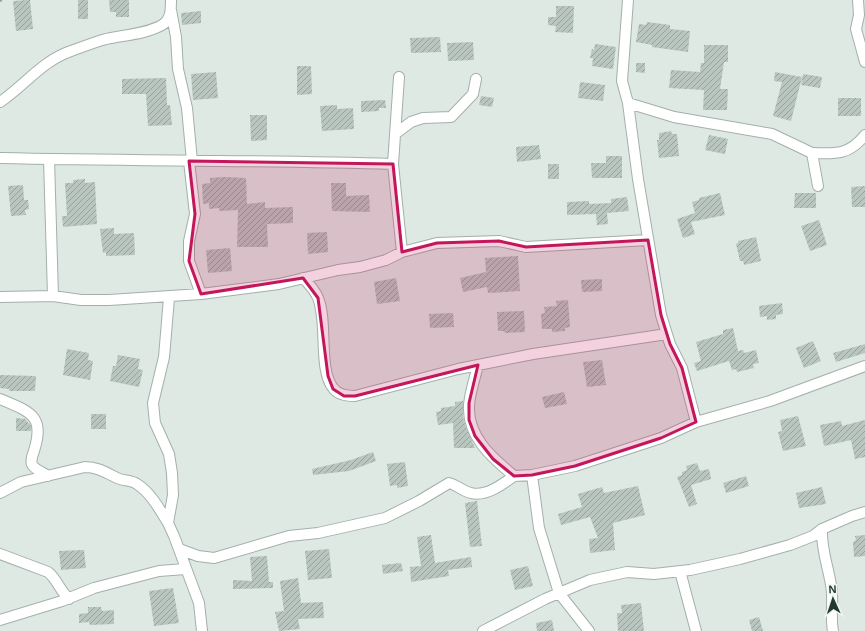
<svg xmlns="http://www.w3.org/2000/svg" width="865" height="631" font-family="Arial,sans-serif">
<defs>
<pattern id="building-hatch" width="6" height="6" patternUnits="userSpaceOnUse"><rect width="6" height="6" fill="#b8c6bf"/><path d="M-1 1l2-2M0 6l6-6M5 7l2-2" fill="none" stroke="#95a29c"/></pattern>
</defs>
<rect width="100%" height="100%" fill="#dfe9e4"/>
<path fill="url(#building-hatch)" d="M26 0H30L33 29 16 31 13 1Z
M78 0H88V19H78Z
M109 0H129V17H116V12H110Z
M556 6H574L573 33 555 32 556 26 548 25V17H556Z
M201 11V23L182 25 181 13Z
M647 22 670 25V29L690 31 688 52 652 47V45L636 42 639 24 646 25Z
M440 37 441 52 411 53 410 38Z
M473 42 474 60 448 61 447 43Z
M595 44 616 47 613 69 592 66 593 58H590L592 49 594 50Z
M704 45H728V62H724L720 89H728L727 110H703L704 90 669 88 671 70 700 72 701 63H704Z
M636 63H645V73L636 72Z
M297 66H311L312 94 297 95Z
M216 72 218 98 193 100 191 74Z
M775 72 802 77 791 121 773 116 782 82 774 81Z
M803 74 822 77 820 88 801 85Z
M166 78 167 105H170L172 125 148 126 146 94H122V79Z
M580 82 605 85 603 101 578 98Z
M481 96 494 98 492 107 479 105Z
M838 98H861V116H838Z
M385 100 386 108H379V111L361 112V101Z
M337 105V109L353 108 354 129 322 131 320 106Z
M250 115H267V140L251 141Z
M671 131 672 134H677L679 156 659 158 657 140H659V133Z
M709 135 728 139 725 154 705 150Z
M539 145 541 159 517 162 516 147Z
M606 156H622V178H592L591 163H606Z
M548 164H559V179H548Z
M223 177 246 178 247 204 265 202V208L293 207V223L267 224 268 247H237L238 210 219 211V208L209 209V203L203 204 202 184 210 183V178Z
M85 179V183L95 182 97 224 63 227 62 216H67L65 183H73V180Z
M331 183H346V196L369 195 370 212 332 211Z
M23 185 24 200H28L29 209 25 210 26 215 11 216 8 186Z
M865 186V207H852L851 187Z
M720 193 725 215 691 222 695 234 683 238 677 219 695 213 692 202 699 200V198Z
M795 193H816V208H794Z
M627 197 629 211 607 213 608 224 597 225 596 214 567 215V202L589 201V204L611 203V199Z
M819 220 827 245 810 251 801 226Z
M114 228V234L134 233 135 255 106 256V252L103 253 100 229Z
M327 232 328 252 308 254 307 233Z
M756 237 761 261 744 265 743 261H740L736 244 738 243V241Z
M230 248 232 271 208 273 206 250Z
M518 256 520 291 488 293 487 287 463 292 460 278 486 272 485 258Z
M396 278 400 301 377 304 374 282Z
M602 279V291L582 292 581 280Z
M568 300 570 327 565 328V331L552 332V329H542L541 314 545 313 544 307 557 306 556 301Z
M782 303 783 314 776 315V319L767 320V316L760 317 759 306Z
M524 311 525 332 505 333 504 331H498L497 312Z
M453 313 454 327 430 328 429 314Z
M733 328 738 351 743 350 744 353 756 350 759 363 753 364 754 368 737 372 736 369 732 370 729 361 697 371 694 363 701 361 696 342 723 334V330Z
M813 341 821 361 804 368 796 348Z
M865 344V353L836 362 833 353Z
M67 349 89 353 88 360 93 361 90 380 63 375Z
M118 355 140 359 138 369 143 370 139 387 110 381 113 366H116Z
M602 360 606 385 587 387 583 362Z
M0 375 36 376 35 391H9V389L0 388Z
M564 392 567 404 545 408 542 397Z
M463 401V417L466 428 475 448H454L453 423 438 425 436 412 441 411V408L455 406V402Z
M91 414H106V429H91Z
M798 416 806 446 783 451 778 432 782 431 780 420Z
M16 418 25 419 31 426V431H16Z
M865 420V457L855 459 851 440 824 446 820 425 841 421 842 426Z
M373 452 376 461 349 471 313 475 312 469 351 460Z
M405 462 408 486 397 488V485L390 486 387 464Z
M697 463 700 471 709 469 711 479 691 485 697 504 689 507 677 477 682 475V472L687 470 686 466Z
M746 476 749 486 726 493 723 483Z
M638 486 645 515 613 523 615 550 590 553 589 539 598 538 590 517 561 525 558 514 582 507 578 494 602 487 604 493Z
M822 487 826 504 799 508 796 493Z
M477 501 482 546 470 547 465 503Z
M431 535 435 563 471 557 472 567 448 570 449 576 411 582 410 567 421 566 417 537Z
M865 535V556L854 557 853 542 856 540 855 536Z
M329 549 332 578 308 580 305 551Z
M84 550 86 568 61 570 59 551Z
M267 556 269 582H273V588L233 589V580L252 581 250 557Z
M401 563 403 571 383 574 382 565Z
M528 566 533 586 515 590 510 570Z
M298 578 301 603 323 602 324 618 298 619 300 629 279 631 275 612 284 611 280 581Z
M173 588 179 623 154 626 149 591Z
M641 603 644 631H618L617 613H622L621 605Z
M88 607H101L102 611 114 610V624L90 625 89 622 79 623V614L88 613Z
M759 617 763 631H752L749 620Z
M552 620 554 631H537L536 623Z"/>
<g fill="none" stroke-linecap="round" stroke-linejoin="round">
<defs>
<path id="minor" d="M628 0 622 81 628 103 638 179 661 315 670 344 682 368 696 422
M858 0 859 15 856 29 865 62
M171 10 176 37 178 69 187 108 192 161
M399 77 393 164 402 252
M0 102C25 85 42 61 71 51 82 47 95 42 106 39 124 35 146 34 162 25 171 20 171 9 171 0
M628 103 674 117 772 134 812 153 818 186
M395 134 411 122 423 118 451 117 473 94 476 79
M812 153C836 154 849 155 865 135
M0 158C131 161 262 160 393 164
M49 159 53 296
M189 161 195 214 189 241V261L201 294
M303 278C309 284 315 290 318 298 328 322 318 369 333 388 338 395 347 396 355 396L458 369 533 354 667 334
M0 297 53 296 81 300H109L201 294 279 284 338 270 360 267 386 260 402 252 437 243 499 241 526 247 648 240
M169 298 164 357 153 403 155 423 169 454 172 473 173 495 168 523 174 536 199 603 202 631
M478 365C475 378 470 392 469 405 467 436 491 457 514 476L532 475 575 466 661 438 696 422 770 401 865 366
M0 399C34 413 46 417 32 457 32 460 30 463 33 466 36 470 44 473 48 476
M532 475 539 528 559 593 589 631
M0 493 21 482 85 467C97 467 105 472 117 478 123 481 131 480 137 484 151 493 160 510 168 523
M822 529C821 549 828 566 831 585 834 600 830 615 833 631
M179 549 198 556 214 558 289 536 318 533 385 518 419 501 449 483C457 485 464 492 471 493 486 497 503 484 514 476
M0 554 48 572C57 579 60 591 69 599
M680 571 696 631
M0 620 62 601 94 588 159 571 185 569
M483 631 545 599 590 580 627 572 654 574 690 570 740 559 790 545 813 536 822 529 852 516 865 512"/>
</defs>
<use href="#minor" stroke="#a3b0aa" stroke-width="12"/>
<path stroke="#82aa99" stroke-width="2" stroke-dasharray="2 3" stroke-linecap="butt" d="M0 1 3 0"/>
<use href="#minor" stroke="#fff" stroke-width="10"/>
</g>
<path fill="#c2185b" fill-opacity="0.2" stroke="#c2185b" stroke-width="3" stroke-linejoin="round" d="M189 161 393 164 402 252 437 243 499 241 526 247 648 240 661 315 670 344 682 368 696 422 661 438 575 466 532 475 514 476 493 459 475 436 469 420V403L478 365 355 396H344L333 389 328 376 318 298 303 278 201 294 189 261 195 214Z"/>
<g transform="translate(833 599) rotate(357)" stroke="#eff6f2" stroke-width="3" paint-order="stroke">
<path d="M0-3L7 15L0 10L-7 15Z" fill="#22382f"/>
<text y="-6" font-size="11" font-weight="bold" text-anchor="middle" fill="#22382f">N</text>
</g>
</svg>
